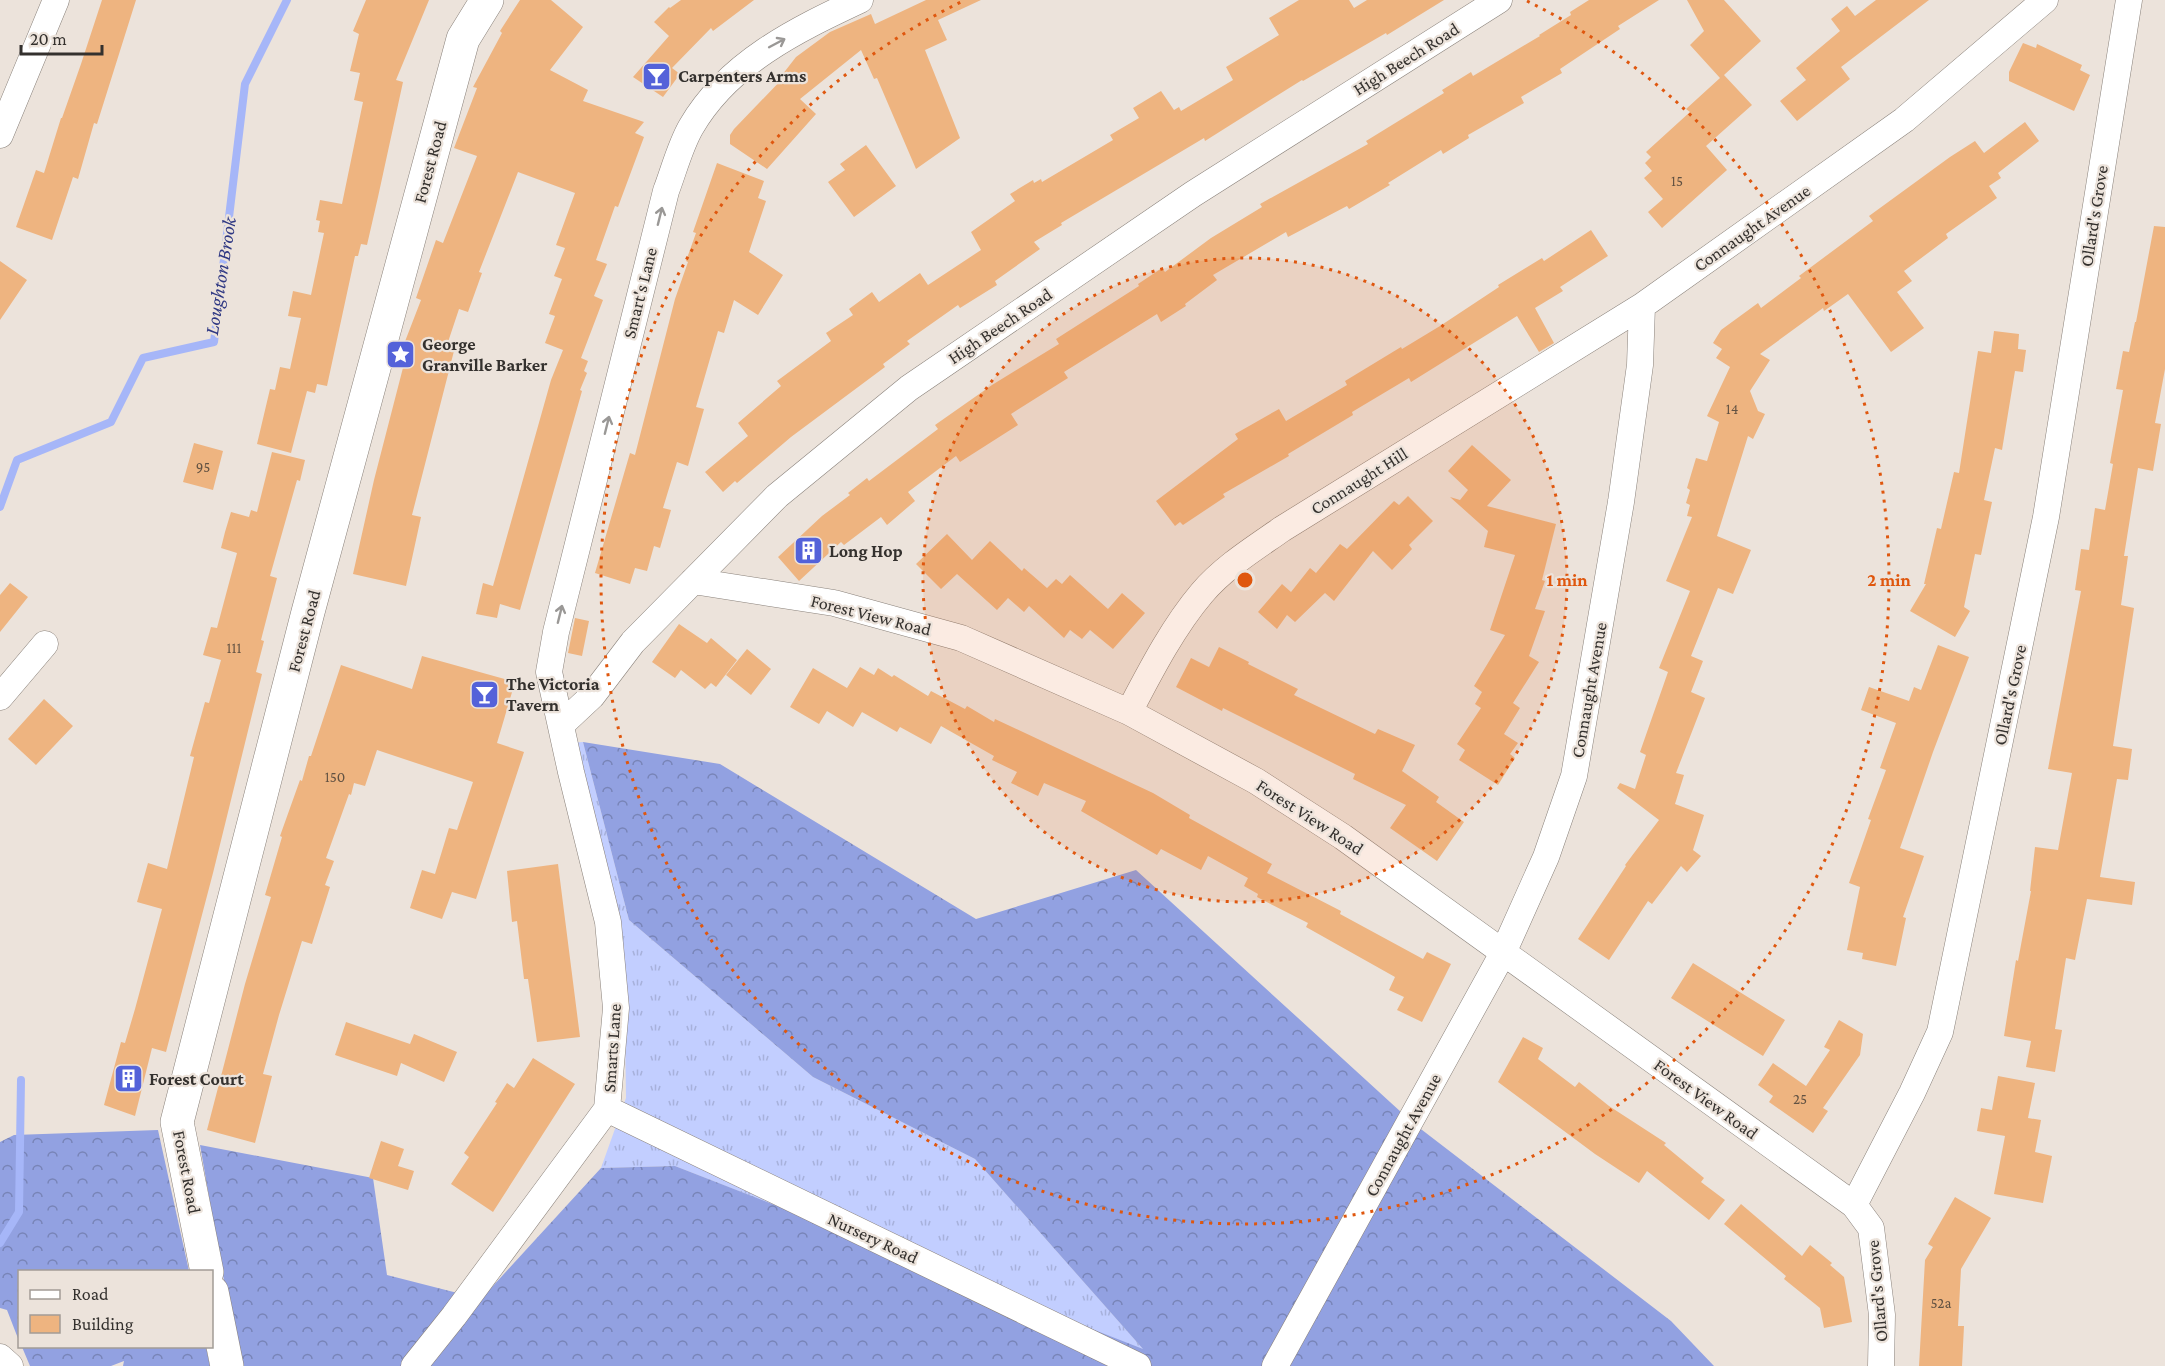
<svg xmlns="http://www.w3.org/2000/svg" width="2165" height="1366" font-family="'Crimson Pro',serif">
<defs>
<pattern id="grass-tufts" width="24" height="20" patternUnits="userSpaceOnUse" patternTransform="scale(1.5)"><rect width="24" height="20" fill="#c2ceff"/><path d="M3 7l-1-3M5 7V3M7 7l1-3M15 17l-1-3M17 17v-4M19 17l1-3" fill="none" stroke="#a7b1db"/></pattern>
<pattern id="forest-crowns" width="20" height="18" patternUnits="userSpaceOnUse" patternTransform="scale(1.5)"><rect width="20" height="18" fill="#92a1e1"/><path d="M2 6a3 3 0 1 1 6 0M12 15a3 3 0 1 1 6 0" fill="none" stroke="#7884b7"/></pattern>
</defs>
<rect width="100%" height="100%" fill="#ece3db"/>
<path fill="url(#grass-tufts)" d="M583 742 629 920 813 1077 975 1159 1144 1350 675 1166 601 1168 626 1098 625 1031 570 743Z"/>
<path fill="url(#forest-crowns)" d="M583 742 720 764 976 919 1136 870 1413 1123 1671 1321 1714 1366H242L221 1266 200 1145 373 1178 387 1275 481 1299 601 1168 675 1166 1143 1349 975 1159 813 1077 629 920Z
M158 1130 189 1271 20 1272 19 1341 7 1310 0 1308V1142L14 1135Z
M22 1347H206L210 1366H123L124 1361 111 1366H30Z"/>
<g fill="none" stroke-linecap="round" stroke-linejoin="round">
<path stroke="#a6b6f8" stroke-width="8" d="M0 507 17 460 111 422 143 358 214 342 245 84 287 0
M0 1243 19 1212 21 1080"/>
</g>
<path fill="#eeb480" d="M102 0H136L97 124 94 123 78 179 73 177 52 240 16 227 36 170 44 173 61 118H62L81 64Z
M366 0H429L396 80 403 82 378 197 367 245 361 244 358 256H355L327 386 317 384 315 393 307 391 291 453 257 444 270 389 275 390 280 367 290 369 301 318 288 316 293 291 311 295 324 233 318 232 320 221 316 220 320 200 342 204 363 102 354 100 360 73 350 71 359 34 353 31Z
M520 0H551L583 27 550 70 588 90 583 101 644 122 635 133 644 137 618 207 615 206 596 260 607 264 594 296 603 300 581 358 588 361 584 371 587 373 580 390 582 391 520 610 500 604 497 618 476 614 483 583 493 586 551 380 563 350 545 343 555 316 549 314 562 279 554 276 565 248 556 245 575 193 518 172 479 272 482 273 468 312 459 309 446 348 454 351 412 515 421 517 406 586 353 574 374 480 405 360 399 357 421 300 416 298 436 240 443 243 477 156 454 148 477 88 473 87 502 33 500 31Z
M681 0H754L713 31 711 28 672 68 680 74 663 97 633 77 669 36 654 22 669 7 670 8Z
M926 0H981L938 20 947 40 925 50 960 138 916 169 877 78 874 79 861 50 800 99 816 114 767 169 730 144V135L734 129 784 77 782 75 796 57 830 32 871 14 875 24Z
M1299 0H1349L1354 8 1367 0H1444L1387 35 1386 33 1303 81 1302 80 1205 141 1204 138 1061 223 1062 225 1034 242 1040 249 995 281 997 285 960 308 958 305 907 341 910 344 883 364 885 367 791 437 737 483 735 481 723 492 705 472 748 436 738 423 781 386 777 381 831 341 826 333 853 315 849 309 872 292 879 302 920 273 928 285 981 250 971 232 1015 201 1010 194 1033 180 1034 183 1041 179 1042 182 1113 140 1110 135 1139 118 1133 108 1161 91 1174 110 1179 107 1181 111 1233 80 1226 67 1279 35 1269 18Z
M1589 0H1659L1618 26 1620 29 1560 69 1562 73 1521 97 1524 103 1468 135 1469 138 1443 154 1441 150 1388 183 1390 185 1349 209 1347 206 1288 237 1286 232 1213 275 1217 280 1185 304 1186 306 1161 322 1157 314 1064 372 1068 378 1011 414 1018 425 960 462 956 456 908 492 915 501 887 525 881 517 844 545 841 542 799 581 778 557 822 516 850 495 848 493 867 478 869 481 938 429 935 425 992 385 1059 344 1056 339 1139 286 1138 284 1162 268 1165 272 1211 238 1262 207 1260 204 1368 144 1366 141 1444 93 1442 90 1471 72 1473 76 1540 36 1539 35 1571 15 1570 12Z
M1687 0H1724L1761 41 1724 75 1752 105 1706 146 1727 170 1662 228 1648 212 1663 199 1644 178 1652 171 1645 163 1651 157 1646 152 1690 112 1686 109 1720 78 1690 45 1704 31Z
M1876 0H1929L1841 67 1850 79 1797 121 1780 101 1806 80 1796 68 1840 31 1831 19 1847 6 1855 16Z
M2023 43 2036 48 2037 44 2082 65 2080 70 2090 75 2074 111 2009 81V72Z
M2025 122 2039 141 1998 173 2001 178 1989 186 1997 198 1946 234 1948 238 1904 271 1912 281 1897 292 1924 328 1891 352 1848 294 1824 311 1823 308 1760 354 1770 360 1750 391 1758 411 1765 414 1753 439 1748 436 1717 536 1751 550 1733 594 1718 588 1691 656 1703 661 1691 692 1705 698 1676 773 1684 775 1675 804 1704 815 1693 850 1701 856 1687 872 1681 866 1652 904 1648 901 1609 960 1578 939 1626 866 1625 865 1659 820 1617 788 1620 783 1635 789 1646 755 1640 752 1668 672 1659 668 1690 591 1666 581 1692 517 1687 516 1690 505 1686 503 1690 490 1687 488 1696 458 1707 461 1719 422 1707 416 1730 367 1716 358 1722 349 1713 343 1721 330 1758 303 1761 308 1801 278 1799 276 1873 221 1869 216 1950 157 1975 141 1984 153Z
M866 145 896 186 854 217 828 182 845 170 840 164Z
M717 163 764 181 758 198 766 201 749 252 783 275 758 315 734 300 724 333 718 331 696 407 704 409 688 466 677 462 663 508 671 510 660 548 654 546 647 571 635 568 630 584 595 573 630 453 635 455 675 299 688 262 686 261 696 233 693 232Z
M2154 226 2165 227V369L2155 423 2161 424 2153 471 2138 468 2124 556H2128L2121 605 2134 608 2113 746 2132 749 2128 780 2117 779 2100 877 2135 882 2132 905 2087 899 2075 960 2066 958 2055 1029 2062 1030 2055 1072 2026 1067 2031 1041 2004 1036 2016 960 2018 961 2031 891H2030L2035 847 2058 850 2072 773 2048 769 2081 591 2075 590 2081 549 2089 550 2095 508 2105 510 2113 464 2110 463 2123 390 2116 389 2123 351 2129 352 2135 322H2136Z
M1591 230 1608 256 1560 287 1563 291 1535 308 1554 343 1539 352 1517 316 1411 382 1409 378 1352 412 1353 415 1288 454 1289 456 1223 494 1225 497 1183 525 1180 522 1175 526 1156 501 1238 439 1235 434 1279 409 1286 421 1347 385 1345 381 1401 347 1402 349 1440 326 1499 287 1498 285 1542 258 1544 261Z
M0 261 27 280 0 320Z
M1994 331 2019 334 2018 349 2026 350 2023 372 2015 371 2002 450 1995 448 1984 500 1992 502 1981 555 1975 554 1964 607 1970 611 1955 637 1910 611 1926 584H1924L1937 528 1941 529 1954 472 1959 473 1978 351 1991 353Z
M194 443 223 451 213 490 183 482Z
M1472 445 1511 480 1487 506 1556 524 1542 580 1545 581 1535 609 1545 611 1529 656 1539 662 1513 703 1520 708 1504 734 1518 743 1510 754 1515 758 1498 785 1459 760 1465 750 1457 744 1481 708 1475 704 1482 692 1474 686 1505 635 1490 630 1515 555 1484 547 1488 531 1450 497 1460 500 1468 490 1448 471Z
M272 452 305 460 300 481 297 480 270 576 277 578 261 640 264 641 256 672 262 674 213 873 166 1052 152 1048 135 1116 104 1105 121 1042 125 1043 135 1009 162 909 137 902 148 863 167 869 194 757 190 756 205 702 209 703 221 660 203 655 211 627 217 628 237 553 221 548 225 532 231 512 249 517 251 510 257 512Z
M1408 496 1433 521 1409 545 1412 549 1392 570 1373 551 1334 601 1325 593 1295 622 1287 615 1277 629 1258 612 1282 584 1291 592 1310 568 1316 573 1340 544 1347 549 1394 501 1399 505Z
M947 534 972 560 990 541 1022 571 1024 568 1047 588 1056 579 1062 584 1070 575 1108 609 1122 593 1145 613 1113 649 1090 630 1082 639 1070 630 1064 638 1029 606 1024 612 1008 598 997 610 957 574 941 589 916 564Z
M10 583 28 597 0 632V595Z
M575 618 589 621 582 656 568 653Z
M679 624 707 643 711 638 737 660 716 687 711 683 705 689 681 670 675 678 652 662Z
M1938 645 1969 657 1933 752 1900 848 1924 856 1903 917 1906 918 1896 966 1862 959 1863 953 1847 950 1860 887 1849 883 1871 820 1868 819 1886 770 1880 768 1896 723 1861 710 1869 687 1909 701 1914 687 1921 690Z
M1219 647 1249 662 1248 664 1298 689 1294 695 1375 734 1378 729 1415 745 1402 771 1439 797 1436 802 1464 822 1437 861 1390 828 1406 805 1353 779 1355 774 1223 708 1222 711 1176 687 1191 658 1209 667Z
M747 649 771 669 751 695 726 675Z
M422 656 515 682 497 743 524 752 476 899 452 892 442 919 410 908 422 870 435 874 449 828 457 830 473 782 377 750 365 786 354 783 351 795 349 794 326 858 334 861 325 885 330 887 312 944 302 941 279 1015 263 1074 272 1076 255 1143 207 1130 245 984 271 897 265 895 282 837 280 836 300 780 302 781 309 756H311L341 665 412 689Z
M860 667 874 675 878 668 892 677 894 675 928 696 931 691 965 709 967 706 994 722 995 719 1153 793 1190 815 1189 818 1272 864 1267 873 1341 911 1340 914 1423 959 1427 952 1451 964 1422 1022 1397 1010 1404 997 1389 990 1395 977 1306 927 1308 923 1257 897 1258 894 1244 886 1248 878 1208 856 1201 870 1161 849 1157 855 1081 811 1086 801 1044 783 1038 796 1011 783 1017 772 992 760 994 756 941 726 931 744 900 727 897 732 862 712 853 727 827 711 819 724 790 707 813 668 847 688Z
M44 699 73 726 36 765 8 739Z
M558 864 580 1037 537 1042 528 979H524L517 921 512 922 507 871Z
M1693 963 1785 1020 1763 1056 1671 998Z
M1839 1020 1863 1034 1860 1055 1823 1108 1828 1111 1813 1133 1769 1102 1773 1096 1758 1085 1773 1063 1806 1086 1830 1050 1824 1047Z
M346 1022 410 1044 414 1034 457 1052 444 1082 401 1063 397 1076 335 1055Z
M1523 1037 1543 1048 1538 1059 1575 1087 1579 1082 1609 1106 1666 1143 1664 1145 1704 1178 1701 1182 1725 1200 1709 1220 1647 1171 1639 1183 1595 1154 1498 1082Z
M533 1058 575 1084 493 1212 451 1184 469 1157 464 1153 497 1103 495 1102 507 1083 514 1088Z
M1998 1076 2035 1083 2028 1118 2041 1120 2035 1152 2052 1156 2043 1203 1994 1194 2005 1136 1977 1131 1981 1108 1992 1110Z
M381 1141 404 1149 398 1166 414 1171 408 1190 369 1178Z
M1955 1197 1991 1218 1961 1269 1958 1326H1964L1962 1366H1919L1925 1260 1933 1247 1928 1244Z
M1741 1204 1802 1256 1810 1245 1832 1263 1830 1265 1844 1277 1852 1322 1824 1328 1820 1308 1784 1279 1786 1276 1724 1224Z"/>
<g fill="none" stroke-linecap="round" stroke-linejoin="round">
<defs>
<path id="minor" d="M0 135 56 0
M693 581 834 603 961 638 1129 712 1256 781 1343 837 1854 1205 1871 1228 1882 1315 1881 1366
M0 697 45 644
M1129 712C1150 672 1173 627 1202 593 1224 567 1255 548 1282 529L1642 306 1904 120 2045 0
M561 725 592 696 633 642 777 496 909 388 1193 194 1499 0
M607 1109 1138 1366
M1854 1205 1912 1093 1940 1032 2046 517 2129 0
M0 1357 10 1366
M414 1366 454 1316 607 1109 616 1008 608 922 571 772 549 672 556 632 666 191C674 170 680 146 691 127 728 63 796 30 860 0
M1275 1366 1503 953 1546 857 1574 776 1621 502 1640 365 1642 306"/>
<path id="tertiary" d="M207 1272 177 1122 308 612 463 39 487 0
M212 1292 227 1366"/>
</defs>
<use href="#minor" stroke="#8a827b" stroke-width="27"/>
<use href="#tertiary" stroke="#8a827b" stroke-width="34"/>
<use href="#minor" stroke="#fff" stroke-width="26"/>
<use href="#tertiary" stroke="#fff" stroke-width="33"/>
</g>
<defs><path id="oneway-shaft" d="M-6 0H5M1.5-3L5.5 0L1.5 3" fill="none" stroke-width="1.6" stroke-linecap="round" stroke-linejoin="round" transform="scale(1.5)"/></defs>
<g stroke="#9a9896">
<use href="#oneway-shaft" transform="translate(777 43) rotate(-28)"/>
<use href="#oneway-shaft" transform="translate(660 216) rotate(-76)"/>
<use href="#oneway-shaft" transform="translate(607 425) rotate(-76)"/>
<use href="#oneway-shaft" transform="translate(560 614) rotate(-76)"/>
</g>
<circle cx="1245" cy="580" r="322" fill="#df570e" fill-opacity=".12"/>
<g fill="none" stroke="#df570e" stroke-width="3" stroke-dasharray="3 6">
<circle cx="1245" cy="580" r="322"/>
<path d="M1527 1A644 644 0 1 1 963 1"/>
</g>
<defs>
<symbol id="bar-square" viewBox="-11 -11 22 22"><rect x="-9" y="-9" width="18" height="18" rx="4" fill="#5462d9" stroke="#ece3db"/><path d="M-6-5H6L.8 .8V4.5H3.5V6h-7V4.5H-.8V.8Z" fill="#fff"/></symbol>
<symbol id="sight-square" viewBox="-11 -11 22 22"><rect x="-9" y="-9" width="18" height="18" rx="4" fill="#5462d9" stroke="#ece3db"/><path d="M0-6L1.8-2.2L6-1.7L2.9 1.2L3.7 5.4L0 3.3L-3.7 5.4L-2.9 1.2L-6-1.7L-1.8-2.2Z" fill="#fff"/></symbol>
<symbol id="building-square" viewBox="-11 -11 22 22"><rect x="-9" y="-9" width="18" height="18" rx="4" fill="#5462d9" stroke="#ece3db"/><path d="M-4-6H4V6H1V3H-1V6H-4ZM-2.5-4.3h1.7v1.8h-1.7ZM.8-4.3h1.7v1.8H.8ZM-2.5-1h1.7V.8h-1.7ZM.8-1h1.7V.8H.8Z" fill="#fff"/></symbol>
</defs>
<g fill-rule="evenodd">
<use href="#bar-square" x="640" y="60" width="33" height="33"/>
<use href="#sight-square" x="384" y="338" width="33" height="33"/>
<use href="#building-square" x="792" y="534" width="33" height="33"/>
<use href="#bar-square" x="468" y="678" width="33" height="33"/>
<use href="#building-square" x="112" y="1062" width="33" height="33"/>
</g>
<g text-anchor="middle" stroke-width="4.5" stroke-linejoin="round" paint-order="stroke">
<g font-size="15" fill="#625242">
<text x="1677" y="186">15</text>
<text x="1732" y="414">14</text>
<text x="203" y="472">95</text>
<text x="234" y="653">111</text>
<text x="335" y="782">150</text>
<text x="1800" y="1104">25</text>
<text x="1941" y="1308">52a</text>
</g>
<g font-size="18" fill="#34312e" stroke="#ece3db">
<text transform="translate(1406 59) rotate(-32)" y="6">High Beech Road</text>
<text transform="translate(430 162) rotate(-75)" y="6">Forest Road</text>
<text transform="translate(2094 216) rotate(-81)" y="6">Ollard's Grove</text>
<text transform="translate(1752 228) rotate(-35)" y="6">Connaught Avenue</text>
<text transform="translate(640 293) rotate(-76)" y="6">Smart's Lane</text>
<text transform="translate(1000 326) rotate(-34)" y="6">High Beech Road</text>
<text transform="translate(1359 481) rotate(-32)" y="6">Connaught Hill</text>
<text transform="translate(871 615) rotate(14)" y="6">Forest View Road</text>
<text transform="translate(304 631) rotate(-75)" y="6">Forest Road</text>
<text transform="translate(1589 690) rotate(-80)" y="6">Connaught Avenue</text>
<text transform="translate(2010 695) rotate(-78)" y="6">Ollard's Grove</text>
<text transform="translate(1310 817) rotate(33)" y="6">Forest View Road</text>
<text transform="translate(612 1048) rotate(-86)" y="6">Smarts Lane</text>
<text transform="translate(1706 1099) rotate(36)" y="6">Forest View Road</text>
<text transform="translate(1403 1135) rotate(-61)" y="6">Connaught Avenue</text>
<text transform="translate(187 1172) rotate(79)" y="6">Forest Road</text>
<text transform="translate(873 1238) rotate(25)" y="6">Nursery Road</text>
<text transform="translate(1877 1291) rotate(-95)" y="6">Ollard's Grove</text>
</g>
<g font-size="18" font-weight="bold" fill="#34312e" stroke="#ece3db" text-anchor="start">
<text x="678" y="82">Carpenters Arms</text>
<text x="422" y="350">George<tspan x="422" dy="21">Granville Barker</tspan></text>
<text x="829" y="557">Long Hop</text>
<text x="506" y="690">The Victoria<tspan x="506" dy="21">Tavern</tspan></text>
<text x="149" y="1085">Forest Court</text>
</g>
<g font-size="20" font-style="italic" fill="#2f3883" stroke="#ece3db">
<text transform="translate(220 276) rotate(-81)" y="7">Loughton Brook</text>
</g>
</g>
<circle cx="1245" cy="580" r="9" fill="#df570e" stroke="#ece3db" stroke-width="3"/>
<g font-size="18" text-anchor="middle" font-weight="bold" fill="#df570e" stroke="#ece3db" stroke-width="4.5" stroke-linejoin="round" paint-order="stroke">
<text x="1567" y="586">1 min</text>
<text x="1889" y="586">2 min</text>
</g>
<rect x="18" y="1270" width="195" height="78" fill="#ece3db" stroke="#a29c96" stroke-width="1.5"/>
<rect x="30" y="1290" width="30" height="9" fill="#ffffff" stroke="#a29c96" stroke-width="1.5"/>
<text x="72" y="1300" font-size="18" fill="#34312e">Road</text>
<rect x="30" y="1315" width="30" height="18" fill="#eeb480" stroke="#a29c96" stroke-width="1.5"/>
<text x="72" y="1330" font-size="18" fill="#34312e">Building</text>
<path d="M21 45v9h81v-9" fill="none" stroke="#34312e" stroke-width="3"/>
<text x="30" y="45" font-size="18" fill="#34312e" stroke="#ece3db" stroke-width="4.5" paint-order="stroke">20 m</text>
</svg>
